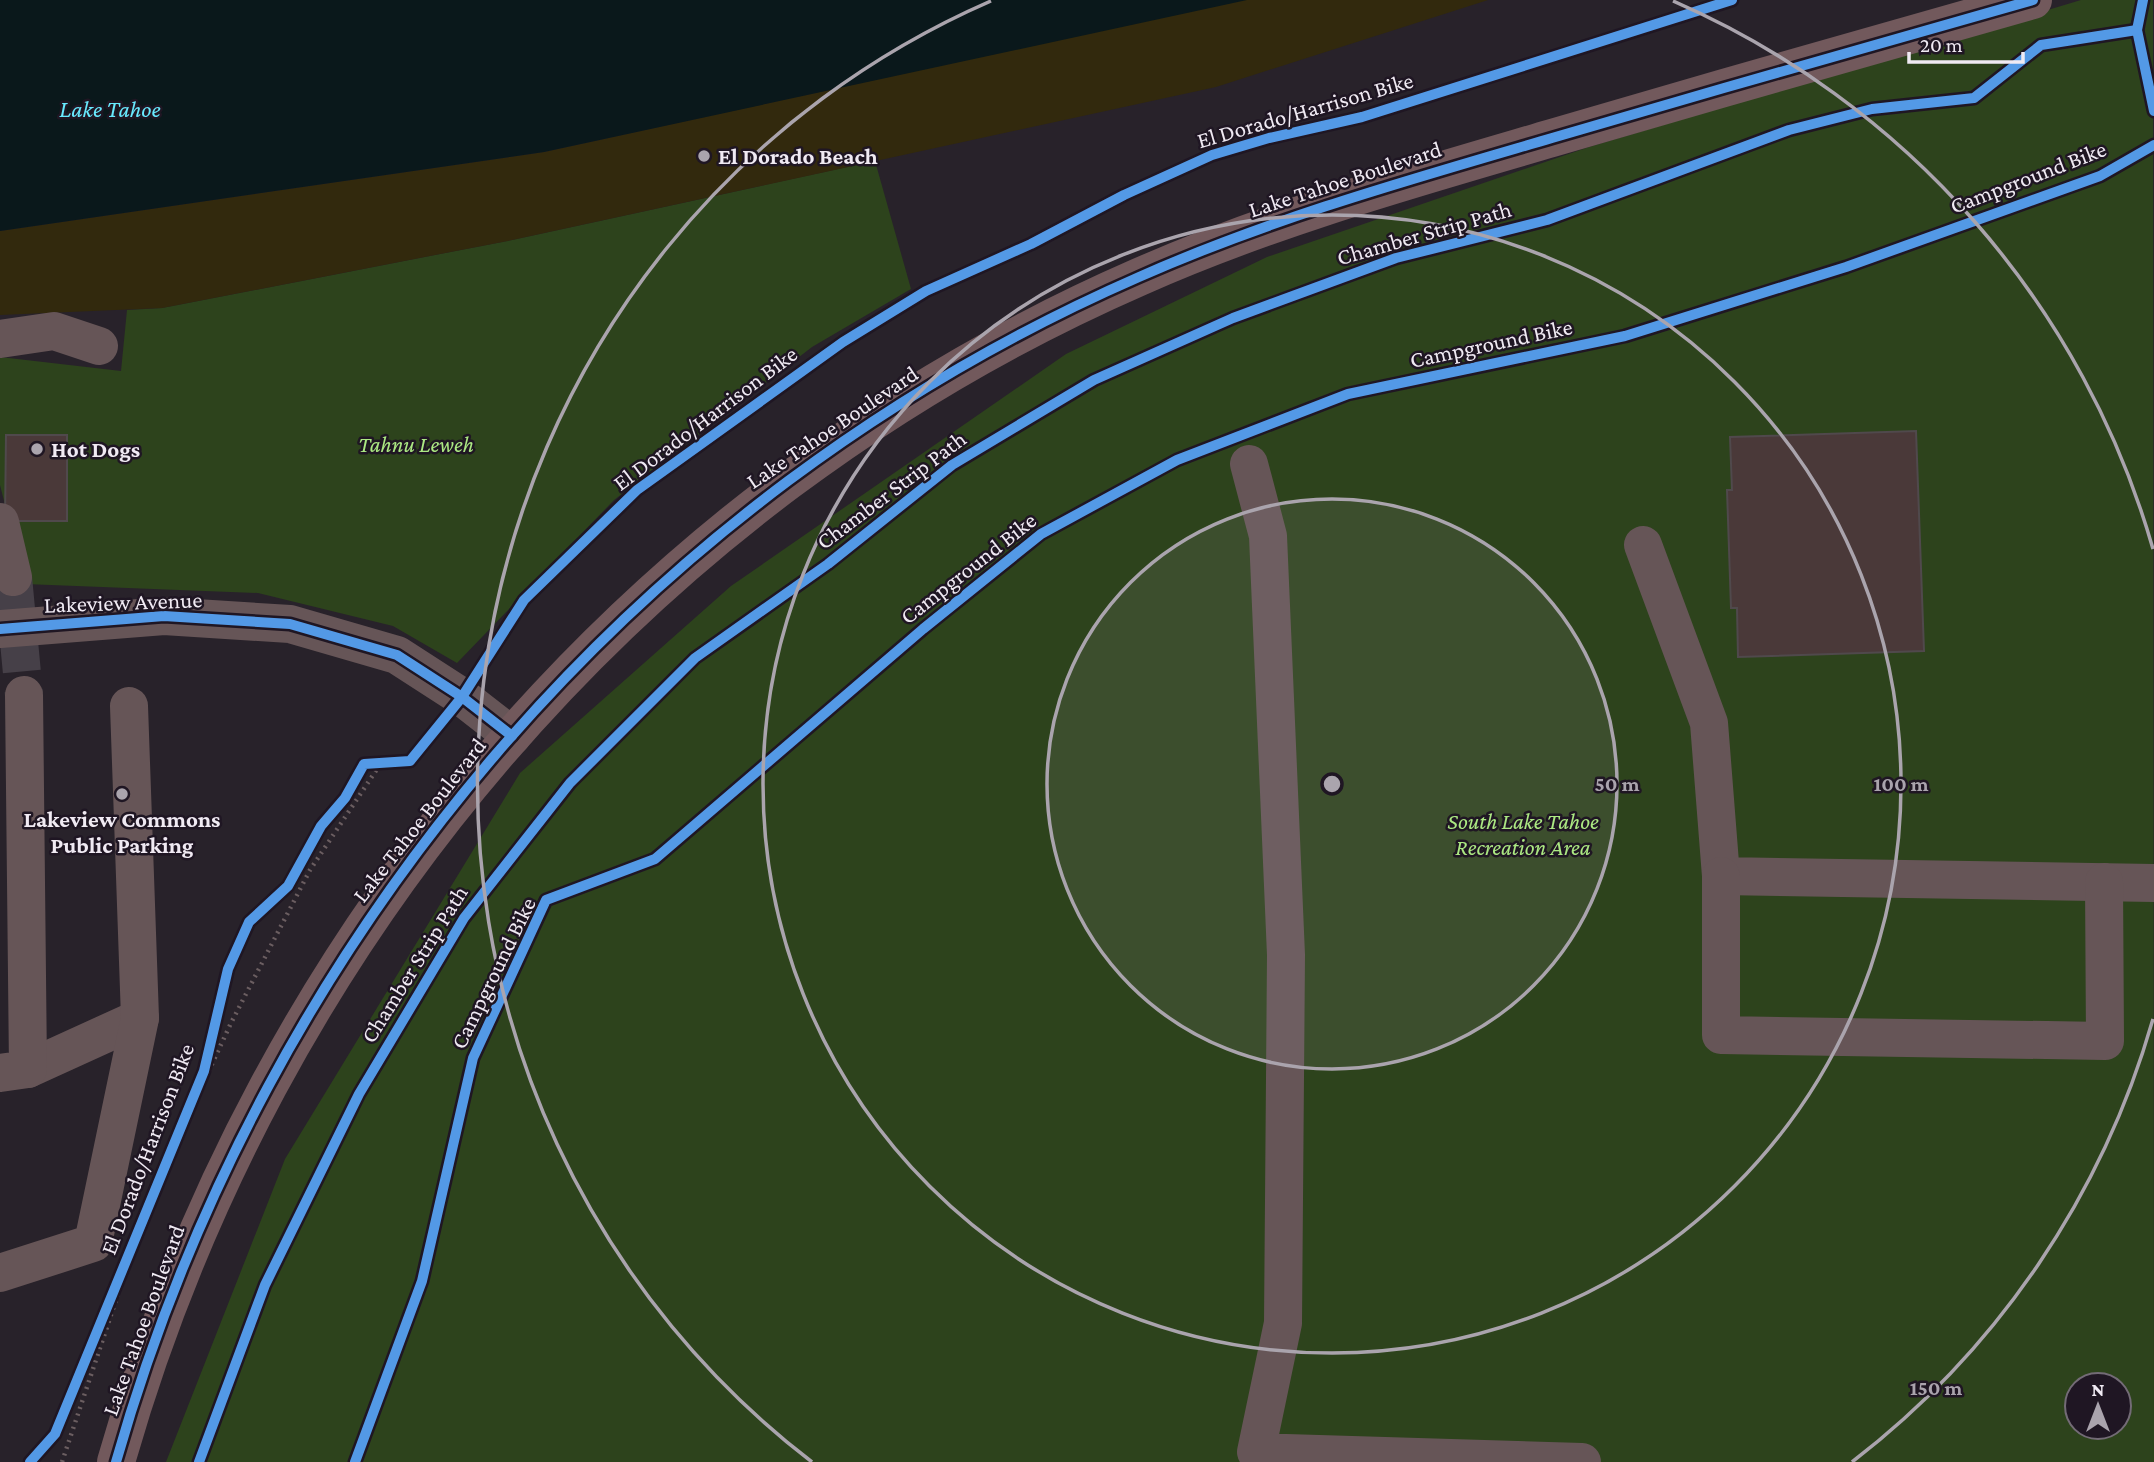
<svg xmlns="http://www.w3.org/2000/svg" width="2154" height="1462" viewBox="0 0 2154 1462" font-family="'Crimson Pro',serif">
	<style>
		.green { fill: #2d431c; fill-rule: evenodd }
		.sand { fill: #32290d }
		.water { fill: #0a181b }
		.building { fill: #4a3939; stroke: #50494c; stroke-width: 2 }
		.lines { fill: none; stroke-linecap: round; stroke-linejoin: round }
		.minor-tunnel { stroke: #464048; stroke-width: 38; stroke-dasharray: 38 19; stroke-linecap: butt }
		.path { stroke: #6b5e61; stroke-width: 4.5; stroke-dasharray: 2 5; stroke-linecap: butt }
		.minor { stroke: #665557; stroke-width: 38 }
		.highway { stroke: #72595c; stroke-width: 38 }
		.cycleway-casing { stroke: #1f1623; stroke-width: 15 }
		.cycleway { stroke: #5399e6; stroke-width: 10 }
		.ring { fill: none; stroke: #aaa4ad; stroke-width: 3.5 }
		.poi-dot { fill: #aaa4ad; stroke: #1f1623; stroke-width: 2.5 }
		.labels { text-anchor: middle; dominant-baseline: central; stroke-width: 5; stroke-linejoin: round; paint-order: stroke }
		.street-label { font-size: 23px; fill: #f0eaf3; stroke: #1f1623 }
		.poi-label { font-size: 23px; font-weight: bold; fill: #f0eaf3; stroke: #1f1623; text-anchor: start }
		.park-label { font-size: 23px; font-style: italic; fill: #ace983; stroke: #1f1623 }
		.water-label { font-size: 24px; font-style: italic; fill: #68e9fe; stroke: #1f1623 }
		.centre { fill: #aaa4ad; stroke: #1f1623; stroke-width: 3.5 }
		.ring-label { font-size: 21px; text-anchor: middle; font-weight: bold; fill: #aaa4ad; stroke: #1f1623; stroke-width: 5; stroke-linejoin: round; paint-order: stroke }
	</style>
	<rect width="100%" height="100%" fill="#28222a"/>
	<g class="green">
		<path d="M 2081,0 L 2153,0 L 2154,1462 L 166,1462 L 285,1159 L 520,773 L 731,586 L 1066,354 L 1267,257 L 1589,147 ZM 2077,1385 L 2119,1385 L 2119,1427 L 2077,1427 Z"/>
		<path d="M 875,161 L 911,289 L 812,347 L 614,500 L 457,663 L 393,626 L 258,593 L 25,584 L 0,485 L 0,357 L 121,371 L 127,310 L 162,308 L 512,240 Z"/>
	</g>
	<path class="sand" d="M 1240,0 L 1488,0 L 1216,87 L 512,240 L 162,308 L 0,315 L 0,231 L 544,152 Z"/>
	<path class="water" d="M 0,0 L 1247,0 L 544,152 L 0,231 Z"/>
	<g class="building">
		<path d="M 1916,431 L 1924,651 L 1738,657 L 1737,608 L 1731,608 L 1727,490 L 1732,490 L 1730,437 Z"/>
		<path d="M 6,435 L 67,435 L 67,521 L 5,521 Z"/>
	</g>
	<g class="lines">
		<path class="minor-tunnel" d="M 13,577 L 24,695"/>
		<g class="path">
			<path d="M 135,1245 L 155,1187 L 231,1023 L 310,870 L 381,763"/>
			<path d="M 62,1462 L 128,1264"/>
		</g>
		<g class="minor">
			<path d="M 0,339 L 54,331 L 99,346"/>
			<path d="M 1249,464 L 1268,536 L 1286,955 L 1283,1323 L 1256,1452 L 1582,1462"/>
			<path d="M 0,522 L 13,577"/>
			<path d="M 1643,545 L 1709,723 L 1721,876 L 2154,883"/>
			<path d="M 0,629 L 164,616 L 290,624 L 397,655 L 462,697 L 512,736"/>
			<path d="M 1721,876 L 1721,1035 L 2105,1041 L 2104,882"/>
			<path d="M 28,1069 L 140,1018"/>
			<path d="M 0,1073 L 28,1069 L 24,695"/>
			<path d="M 0,1273 L 93,1243 L 140,1018 L 129,706"/>
		</g>
		<path class="highway" d="M 116,1462 C 265,938 637,496 1139,277 C 1272,218 1412,179 1552,138 C 1712,91 1873,45 2033,0"/>
		<g class="cycleway-casing">
			<g id="cycleway">
				<path d="M 2143,0 L 2137,30 L 2154,111"/>
				<path d="M 0,629 L 164,616 L 290,624 L 397,655 L 462,697 L 512,736"/>
				<path d="M 30,1462 L 55,1434 L 204,1071 L 228,969 L 249,922 L 288,886 L 321,826 L 345,798 L 364,764 L 410,761 L 462,697 L 524,600 L 637,490 L 843,342 L 926,291 L 1031,244 L 1124,195 L 1212,155 L 1269,138 L 1362,117 L 1732,0"/>
				<path d="M 116,1462 C 265,938 637,496 1139,277 C 1272,218 1412,179 1552,138 C 1712,91 1873,45 2033,0"/>
				<path d="M 199,1462 L 265,1285 L 359,1094 L 464,918 L 570,783 L 695,658 L 828,564 L 952,465 L 1094,380 L 1233,318 L 1396,258 L 1547,220 L 1789,130 L 1872,109 L 1974,98 L 2041,45 L 2137,30"/>
				<path d="M 355,1462 L 422,1281 L 473,1058 L 546,900 L 655,859 L 923,629 L 1041,534 L 1177,460 L 1348,394 L 1625,336 L 1846,267 L 2100,176 L 2154,145"/>
			</g>
		</g>
		<use href="#cycleway" class="cycleway"/>
	</g>
	<circle cx="1332" cy="784" r="285" fill="#aaa4ad" fill-opacity=".12"/>
	<g class="ring">
		<circle cx="1332" cy="784" r="285"/>
		<circle cx="1332" cy="784" r="569"/>
		<path d="M2153 1019A854 854 0 0 1 1852 1462M812 1462A854 854 0 0 1 991 1M1673 1A854 854 0 0 1 2153 549"/>
	</g>
	<g class="poi-dot">
		<circle cx="704" cy="156" r="7"/>
		<circle cx="37" cy="449" r="7"/>
		<circle cx="122" cy="794" r="7"/>
	</g>
	<g class="labels">
		<g class="street-label">
			<text transform="translate(1305 110) rotate(-16)">El Dorado/Harrison Bike</text>
			<text transform="translate(2028 177) rotate(-21)">Campground Bike</text>
			<text transform="translate(1345 179) rotate(-18)">Lake Tahoe Boulevard</text>
			<text transform="translate(1424 233) rotate(-16)">Chamber Strip Path</text>
			<text transform="translate(1491 343) rotate(-12)">Campground Bike</text>
			<text transform="translate(705 418) rotate(-37)">El Dorado/Harrison Bike</text>
			<text transform="translate(832 427) rotate(-34)">Lake Tahoe Boulevard</text>
			<text transform="translate(891 490) rotate(-37)">Chamber Strip Path</text>
			<text transform="translate(968 568) rotate(-38)">Campground Bike</text>
			<text transform="translate(123 602) rotate(-2)">Lakeview Avenue</text>
			<text transform="translate(419 820) rotate(-52)">Lake Tahoe Boulevard</text>
			<text transform="translate(414 964) rotate(-58)">Chamber Strip Path</text>
			<text transform="translate(493 973) rotate(-64)">Campground Bike</text>
			<text transform="translate(147 1149) rotate(-69)">El Dorado/Harrison Bike</text>
			<text transform="translate(143 1320) rotate(-70)">Lake Tahoe Boulevard</text>
		</g>
		<g class="poi-label">
			<text x="718" y="156">El Dorado Beach</text>
			<text x="51" y="449">Hot Dogs</text>
			<text x="122" y="819" text-anchor="middle">Lakeview Commons<tspan x="122" dy="26">Public Parking</tspan></text>
		</g>
		<g class="park-label">
			<text x="416" y="444">Tahnu Leweh</text>
			<text x="1523" y="821">South Lake Tahoe<tspan x="1523" dy="26">Recreation Area</tspan></text>
		</g>
		<g class="water-label">
			<text x="110" y="108">Lake Tahoe</text>
		</g>
	</g>
	<circle cx="1332" cy="784" r="10" class="centre"/>
	<g class="ring-label">
		<text x="1617" y="791">50 m</text>
		<text x="1901" y="791">100 m</text>
		<text x="1936" y="1395">150 m</text>
	</g>
	<g transform="translate(2098 1406)"><circle r="33" fill="#1f1623" stroke="#736b76" stroke-width="2"/>
	<path d="M0-5L12 26L0 18L-12 26Z" fill="#aaa4ad"/>
	<text y="-10" font-size="19" font-weight="bold" text-anchor="middle" fill="#f0eaf3">N</text>
	</g>
	<path d="M1909 52v10h114v-10" fill="none" stroke="#f0eaf3" stroke-width="3.5"/>
	<text x="1920" y="52" font-size="21" fill="#f0eaf3" stroke="#1f1623" stroke-width="5" paint-order="stroke">20 m</text>
</svg>
